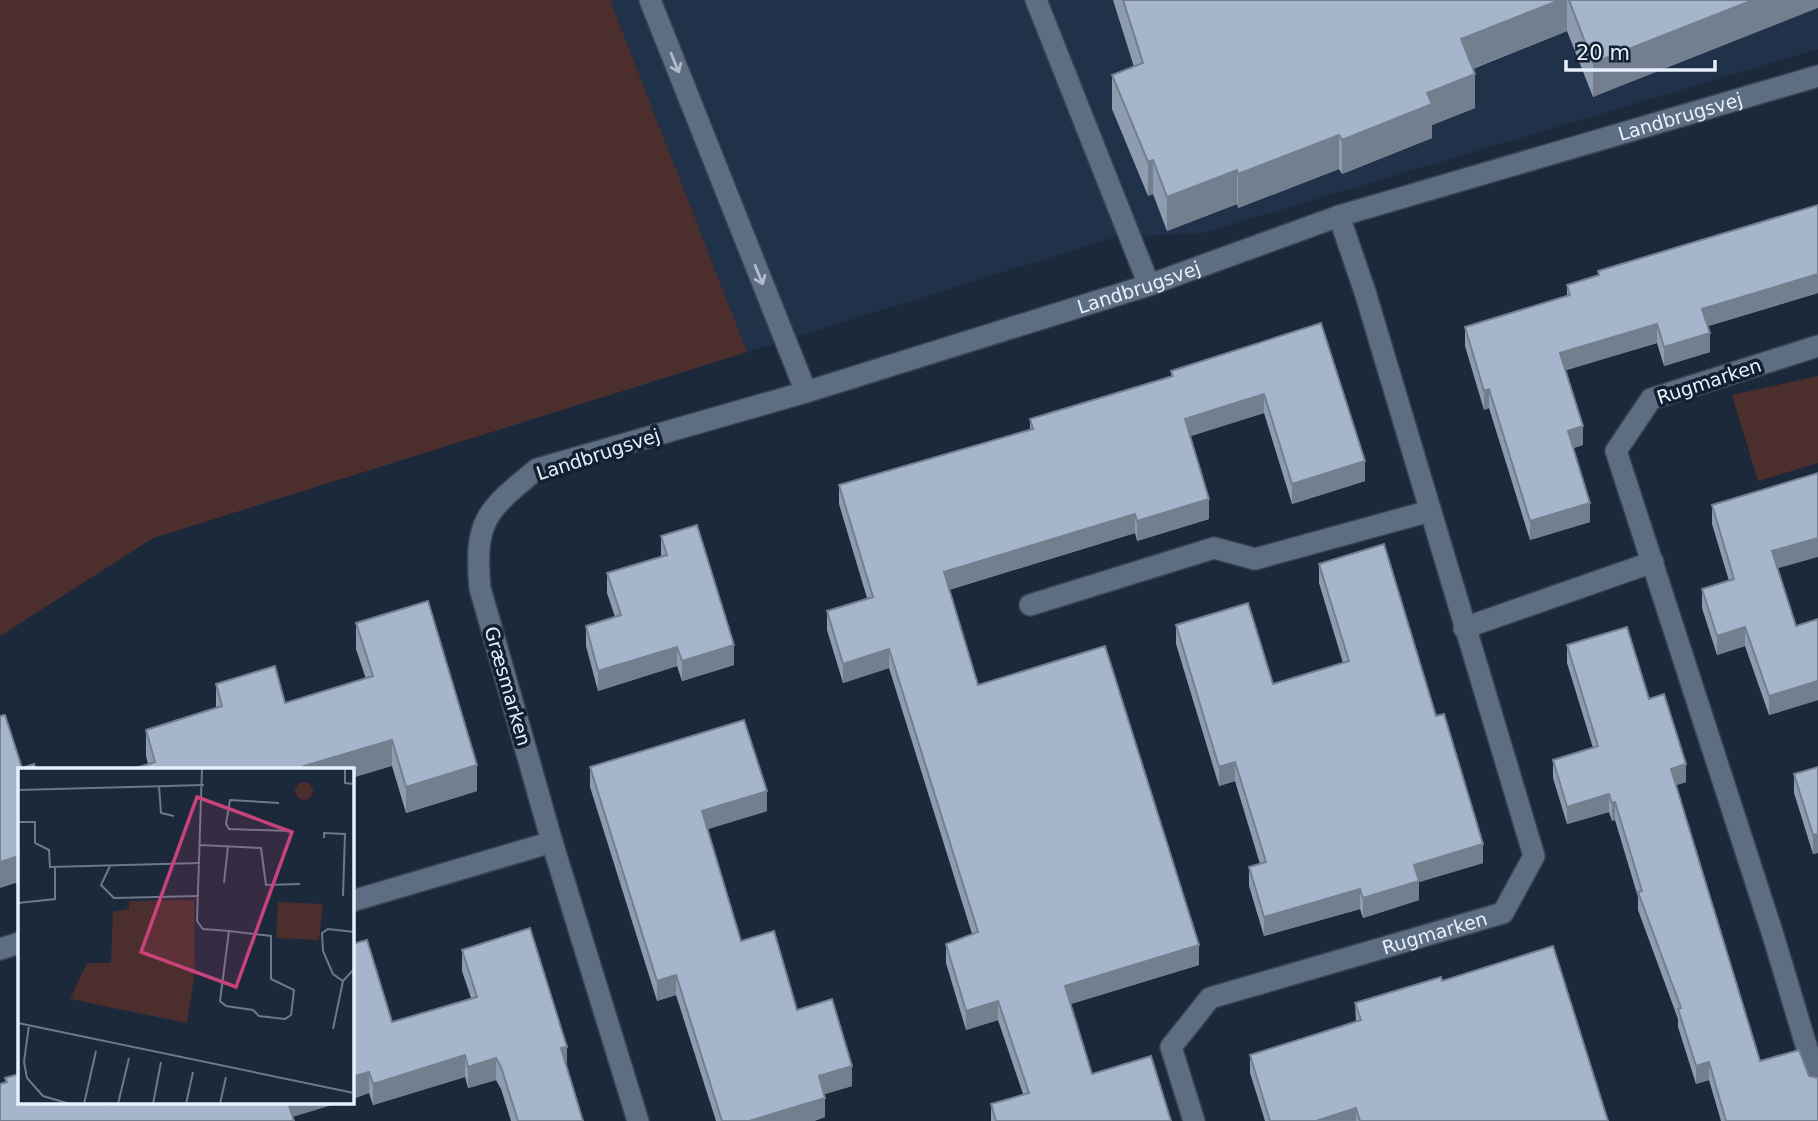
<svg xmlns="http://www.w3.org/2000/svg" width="1818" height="1121" viewBox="0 0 1818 1121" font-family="'DejaVu Sans',sans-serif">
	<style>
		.built { fill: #203249 }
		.green { fill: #4c2e2d }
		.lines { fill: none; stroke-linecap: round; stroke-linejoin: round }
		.service-casing { stroke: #384352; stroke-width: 24 }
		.minor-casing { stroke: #384352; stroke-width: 24 }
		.service { stroke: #5d6d82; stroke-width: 21 }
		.minor { stroke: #5d6d82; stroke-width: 21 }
		.wall { fill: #8d9caf }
		.shaded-wall { fill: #737f8f }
		.building { fill: #a4b5cc; stroke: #737f8f; stroke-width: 2 }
		.oneway { stroke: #b0bccc }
		.labels { text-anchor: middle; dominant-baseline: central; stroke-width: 7; stroke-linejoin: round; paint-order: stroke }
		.street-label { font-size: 19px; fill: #e7f0fd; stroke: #132031 }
		.inset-road { fill: none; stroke: #6d7989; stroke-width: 2 }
		.view { fill: #c9437b; fill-opacity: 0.15; stroke: #c9437b; stroke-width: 3.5 }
		.inset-edge { fill: none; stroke: #e7f0fd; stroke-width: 3.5 }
	</style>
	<rect width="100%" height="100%" fill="#1c293b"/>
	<path class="built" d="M 0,0 L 1818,0 L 1818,49 L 1203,233 L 1115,237 L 153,538 L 0,636 Z"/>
	<g class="green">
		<path d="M 0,0 L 610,0 L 747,352 L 153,538 L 0,636 Z"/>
		<path d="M 1818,376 L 1818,463 L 1758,481 L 1732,395 Z"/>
	</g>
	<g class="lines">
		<g class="service-casing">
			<g id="service">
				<path d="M 650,0 L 806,392"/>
				<path d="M 1036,0 L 1149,285"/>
			</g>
		</g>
		<g class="minor-casing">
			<g id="minor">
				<path d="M 1818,346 L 1651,399 L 1616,451 L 1773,935 L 1818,1085"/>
				<path d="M 1030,605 L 1214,548 L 1255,559 L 1430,511"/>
				<path d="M 1464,628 L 1653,562"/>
				<path d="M 352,901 L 552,842"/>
				<path d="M 0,949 L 19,943"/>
				<path id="s1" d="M 638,1121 L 552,842 L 480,588 C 474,520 486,511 537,469 L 806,392 L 1149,285 L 1339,216 L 1818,76"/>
				<path id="s2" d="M 1194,1121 L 1171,1047 L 1210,998 L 1503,913 L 1534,856 L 1365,292 L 1339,216"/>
			</g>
		</g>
		<use href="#service" class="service"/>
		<use href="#minor" class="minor"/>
	</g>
	<g class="wall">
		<path d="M 1113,0 L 1818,0 L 1593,97 L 1567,31 L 1473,69 L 1475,108 L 1432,125 L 1432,138 L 1342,174 L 1339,169 L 1238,208 L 1237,204 L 1167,231 L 1153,194 L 1148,196 L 1112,109 L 1112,75 L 1134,67 Z"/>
		<path d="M 1818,205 L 1818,293 L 1708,326 L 1710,352 L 1664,366 L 1657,343 L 1566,370 L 1583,445 L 1573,448 L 1590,522 L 1530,540 L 1489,408 L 1484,410 L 1465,346 L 1465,327 L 1567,296 L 1567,285 L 1598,275 L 1598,271 Z"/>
		<path d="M 1321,323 L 1365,481 L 1292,504 L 1264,413 L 1190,436 L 1209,519 L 1137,541 L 1135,533 L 949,590 L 978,685 L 1199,965 L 1070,1004 L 1092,1074 L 1171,1121 L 991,1121 L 991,1104 L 1023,1094 L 998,1020 L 966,1030 L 946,963 L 946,944 L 972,934 L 889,668 L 843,683 L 827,630 L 827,611 L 867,598 L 839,504 L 839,485 L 1030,430 L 1030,419 L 1171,377 L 1171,371 Z"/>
		<path d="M 1712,505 L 1778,569 L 1796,626 L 1818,619 L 1818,700 L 1769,715 L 1745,646 L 1717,655 L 1702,608 L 1702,589 L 1729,581 L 1712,524 Z"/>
		<path d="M 661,536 L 734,665 L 682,681 L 677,666 L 598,691 L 586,646 L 586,626 L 615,617 L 607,593 L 607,573 L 661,557 Z"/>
		<path d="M 1319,564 L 1436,716 L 1483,863 L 1419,882 L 1419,900 L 1363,918 L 1360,909 L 1264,936 L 1249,886 L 1249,867 L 1260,864 L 1235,781 L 1219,786 L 1176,644 L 1176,625 L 1273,684 L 1343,663 L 1319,583 Z"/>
		<path d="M 356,623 L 477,791 L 406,813 L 392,766 L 148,764 L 146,756 L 146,730 L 216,708 L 216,684 L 285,703 L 366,679 L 356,649 Z"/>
		<path d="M 1567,645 L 1649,699 L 1686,782 L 1676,785 L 1760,1061 L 1809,1076 L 1818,1121 L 1721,1121 L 1709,1080 L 1696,1084 L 1678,1027 L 1678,1019 L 1638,910 L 1638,897 L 1615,820 L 1612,821 L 1609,812 L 1567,824 L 1553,778 L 1553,760 L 1593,748 L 1567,663 Z"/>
		<path d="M 590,767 L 767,811 L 707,829 L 741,941 L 797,1010 L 852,1086 L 824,1094 L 825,1117 L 814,1121 L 716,1121 L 676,995 L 657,1001 L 590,787 Z"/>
		<path d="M 1818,767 L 1818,853 L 1813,854 L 1794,793 L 1794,774 Z"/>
		<path d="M 462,950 L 567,1067 L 583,1121 L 511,1121 L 501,1089 L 496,1080 L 468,1088 L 465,1077 L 373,1105 L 369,1093 L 352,1099 L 392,1022 L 471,998 L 462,971 Z"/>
		<path d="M 1442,981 L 1608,1121 L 1265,1121 L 1250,1073 L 1250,1055 L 1356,1022 L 1355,1003 Z"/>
	</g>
	<g class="shaded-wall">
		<path d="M 1560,0 L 1567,0 L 1567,31 L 1461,73 L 1461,39 Z"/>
		<path d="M 1753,0 L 1818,0 L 1818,8 L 1593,97 L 1593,63 Z"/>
		<path d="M 1475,74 L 1475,108 L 1432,125 L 1432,138 L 1342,174 L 1342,140 L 1427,93 Z"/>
		<path d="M 1339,135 L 1339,169 L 1238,208 L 1238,174 Z"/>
		<path d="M 1153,160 L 1153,194 L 1148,196 L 1148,162 Z"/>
		<path d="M 1237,170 L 1237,204 L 1167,231 L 1167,197 Z"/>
		<path d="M 1818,274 L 1818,293 L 1702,328 L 1702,309 Z"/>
		<path d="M 1657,324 L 1657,343 L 1560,372 L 1560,353 Z"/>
		<path d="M 1710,333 L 1710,352 L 1664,366 L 1664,347 Z"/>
		<path d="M 1489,389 L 1489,408 L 1484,410 L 1484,391 Z"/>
		<path d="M 1264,394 L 1264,413 L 1185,438 L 1185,419 Z"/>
		<path d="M 1583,426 L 1583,445 L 1568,450 L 1568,431 Z"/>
		<path d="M 1365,461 L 1365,481 L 1292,504 L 1292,484 Z"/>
		<path d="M 1209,499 L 1209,519 L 1137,541 L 1137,521 Z"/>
		<path d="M 1590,503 L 1590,522 L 1530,540 L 1530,521 Z"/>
		<path d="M 1135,514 L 1135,533 L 944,591 L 944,572 Z"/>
		<path d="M 1818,538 L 1818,557 L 1772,570 L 1772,551 Z"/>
		<path d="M 1745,627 L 1745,646 L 1717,655 L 1717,636 Z"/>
		<path d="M 734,645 L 734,665 L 682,681 L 682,661 Z"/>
		<path d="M 677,647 L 677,666 L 598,691 L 598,671 Z"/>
		<path d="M 889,649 L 889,668 L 843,683 L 843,664 Z"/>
		<path d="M 1818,681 L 1818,700 L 1769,715 L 1769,696 Z"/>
		<path d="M 392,740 L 392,766 L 352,778 L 352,769 L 304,769 L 304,766 Z"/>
		<path d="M 1235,762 L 1235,781 L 1219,786 L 1219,767 Z"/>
		<path d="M 1686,764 L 1686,782 L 1671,787 L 1671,769 Z"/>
		<path d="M 477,765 L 477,791 L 406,813 L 406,787 Z"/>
		<path d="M 767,791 L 767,811 L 702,831 L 702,811 Z"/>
		<path d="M 1609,794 L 1609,812 L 1567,824 L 1567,807 Z"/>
		<path d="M 1615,802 L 1615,820 L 1612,821 L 1612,803 Z"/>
		<path d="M 1818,834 L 1818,853 L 1813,854 L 1813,835 Z"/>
		<path d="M 1483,844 L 1483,863 L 1419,882 L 1419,900 L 1363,918 L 1363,898 L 1414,865 Z"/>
		<path d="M 19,856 L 19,882 L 0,888 L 0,862 Z"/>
		<path d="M 1360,889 L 1360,909 L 1264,936 L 1264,917 Z"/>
		<path d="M 1199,945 L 1199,965 L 1065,1006 L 1065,986 Z"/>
		<path d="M 676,975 L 676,995 L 657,1001 L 657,981 Z"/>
		<path d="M 998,1001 L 998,1020 L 966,1030 L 966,1011 Z"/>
		<path d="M 567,1047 L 567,1068 L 561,1048 Z"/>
		<path d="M 465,1055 L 465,1077 L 373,1105 L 373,1084 Z"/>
		<path d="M 496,1058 L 496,1080 L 468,1088 L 468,1067 Z"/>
		<path d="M 1709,1062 L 1709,1080 L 1696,1084 L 1696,1066 Z"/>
		<path d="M 852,1066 L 852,1086 L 819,1096 L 819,1076 Z"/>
		<path d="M 369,1072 L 369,1093 L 352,1099 L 352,1077 Z"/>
		<path d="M 825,1098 L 825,1117 L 814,1121 L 749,1121 Z"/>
		<path d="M 286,1102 L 342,1102 L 286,1119 Z"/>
		<path d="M 1356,1108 L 1356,1121 L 1316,1121 Z"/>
	</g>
	<g class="building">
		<path d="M 1123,0 L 1560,0 L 1461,39 L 1475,74 L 1427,93 L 1432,104 L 1342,140 L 1339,135 L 1238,174 L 1237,170 L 1167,197 L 1153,160 L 1148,162 L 1112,75 L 1143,63 Z"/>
		<path d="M 1569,0 L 1753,0 L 1593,63 Z"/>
		<path d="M 1818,205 L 1818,274 L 1702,309 L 1710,333 L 1664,347 L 1657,324 L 1560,353 L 1583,426 L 1568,431 L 1590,503 L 1530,521 L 1489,389 L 1484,391 L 1465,327 L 1570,295 L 1567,285 L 1599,275 L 1598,271 Z"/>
		<path d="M 1321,323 L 1365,461 L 1292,484 L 1264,394 L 1185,419 L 1209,499 L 1137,521 L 1135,514 L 944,572 L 978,685 L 1105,646 L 1199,945 L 1065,986 L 1092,1074 L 1151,1056 L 1171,1121 L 996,1121 L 991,1104 L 1029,1093 L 998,1001 L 966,1011 L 946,944 L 978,932 L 889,649 L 843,664 L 827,611 L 873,597 L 839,485 L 1033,429 L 1030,419 L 1173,376 L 1171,371 Z"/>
		<path d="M 1818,473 L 1818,538 L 1772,551 L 1796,626 L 1818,619 L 1818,681 L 1769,696 L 1745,627 L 1717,636 L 1702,589 L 1734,579 L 1712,505 Z"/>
		<path d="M 697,525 L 734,645 L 682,661 L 677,647 L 598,671 L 586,626 L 621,615 L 607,573 L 667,555 L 661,536 Z"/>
		<path d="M 1384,544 L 1436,716 L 1444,714 L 1483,844 L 1414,865 L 1419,881 L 1363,898 L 1360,889 L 1264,917 L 1249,867 L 1266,862 L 1235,762 L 1219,767 L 1176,625 L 1248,603 L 1273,684 L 1349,661 L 1319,564 Z"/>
		<path d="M 428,601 L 477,765 L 406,787 L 392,740 L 304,766 L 305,769 L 133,769 L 155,762 L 146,730 L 222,706 L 216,684 L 275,666 L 285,703 L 373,676 L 356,623 Z"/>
		<path d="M 1627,627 L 1649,699 L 1664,694 L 1686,764 L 1671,769 L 1760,1061 L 1799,1050 L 1809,1076 L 1818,1078 L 1818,1121 L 1726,1121 L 1709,1062 L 1696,1066 L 1678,1009 L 1681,1008 L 1638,892 L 1642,891 L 1615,802 L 1612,803 L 1609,794 L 1567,807 L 1553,760 L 1598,746 L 1567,645 Z"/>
		<path d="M 5,715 L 22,768 L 34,764 L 36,769 L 19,769 L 19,856 L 0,862 L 0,716 Z"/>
		<path d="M 744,720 L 767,791 L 702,811 L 741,941 L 774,931 L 797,1010 L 832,999 L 852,1066 L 819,1076 L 825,1098 L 749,1121 L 722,1121 L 676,975 L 657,981 L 590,767 Z"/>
		<path d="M 1818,767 L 1818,834 L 1813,835 L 1794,774 Z"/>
		<path d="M 530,928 L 567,1047 L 561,1048 L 583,1121 L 518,1121 L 501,1067 L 496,1058 L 468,1067 L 465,1055 L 373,1084 L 369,1072 L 352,1077 L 352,944 L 367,940 L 392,1022 L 477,997 L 462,950 Z"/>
		<path d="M 1553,946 L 1608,1121 L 1360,1121 L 1356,1108 L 1316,1121 L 1270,1121 L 1250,1055 L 1361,1020 L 1355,1003 L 1441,977 L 1442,981 Z"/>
		<path d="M 19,1074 L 19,1102 L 106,1102 L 106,1104 L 115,1102 L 288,1102 L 294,1121 L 0,1121 L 0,1084 L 7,1082 L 5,1078 Z"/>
	</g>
	<defs><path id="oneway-shaft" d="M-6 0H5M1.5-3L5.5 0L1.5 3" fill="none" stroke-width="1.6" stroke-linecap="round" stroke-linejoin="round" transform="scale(1.75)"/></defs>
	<g class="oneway">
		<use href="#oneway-shaft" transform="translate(675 63) rotate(68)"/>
		<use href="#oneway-shaft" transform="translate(759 275) rotate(68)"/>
	</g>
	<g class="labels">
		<g class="street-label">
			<text stroke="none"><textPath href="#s1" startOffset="1894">Landbrugsvej</textPath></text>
			<text stroke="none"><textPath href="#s1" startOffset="1326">Landbrugsvej</textPath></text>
			<text transform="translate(1709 381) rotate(-18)">Rugmarken</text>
			<text transform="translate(598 454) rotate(-18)">Landbrugsvej</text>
			<text transform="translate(508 686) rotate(74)">Græsmarken</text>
			<text stroke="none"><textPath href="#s2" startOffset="374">Rugmarken</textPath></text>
		</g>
	</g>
	<g transform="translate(18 768)">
		<rect width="336" height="336" fill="#1c293b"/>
		<path d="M277 23a9 9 0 1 1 18 0a9 9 0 1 1-18 0ZM 176,132 L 177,203 L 169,255 L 52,231 L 69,195 L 93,195 L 95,144 L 111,141 L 111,133 ZM 260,134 L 305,136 L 301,172 L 258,170 Z" fill="#4c2e2d"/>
		<path class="inset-road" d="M 184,0 L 179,153 L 185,161 L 211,163 L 202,233 L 208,238 L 235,242 L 241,248 L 267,251 L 273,247 L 276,222 L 253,211 L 253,168 L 211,163M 327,0 L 327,15 L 336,16M 141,18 L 143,45 L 156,48M 0,22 L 186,17M 261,35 L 212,32 L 208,56 L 211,61 L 272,63M 0,54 L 17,54 L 17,75 L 31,82 L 32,99 L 182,95M 306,70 L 306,65 L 327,66 L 325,128M 182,77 L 243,80 L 248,117 L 282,116M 92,98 L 83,117 L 96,130 L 181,128M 206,115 L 210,78M 0,135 L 37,131 L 37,99M 336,164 L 310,161 L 304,165 L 305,183 L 315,206 L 325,213 L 336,201M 0,255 L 336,325M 11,257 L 6,294 L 9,310 L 25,328 L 52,336M 315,261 L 325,213M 66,336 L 78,283M 100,336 L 111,290M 135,336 L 143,294M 168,336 L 175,304M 202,336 L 208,309"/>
		<path class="view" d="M 179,29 L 274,64 L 218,219 L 123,184 Z"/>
		<rect width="336" height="336" class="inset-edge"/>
	</g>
	<path d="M1566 60v10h149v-10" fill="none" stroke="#e7f0fd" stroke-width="3.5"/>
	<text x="1576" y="60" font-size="21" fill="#e7f0fd" stroke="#132031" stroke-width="5" paint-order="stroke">20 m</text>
</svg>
